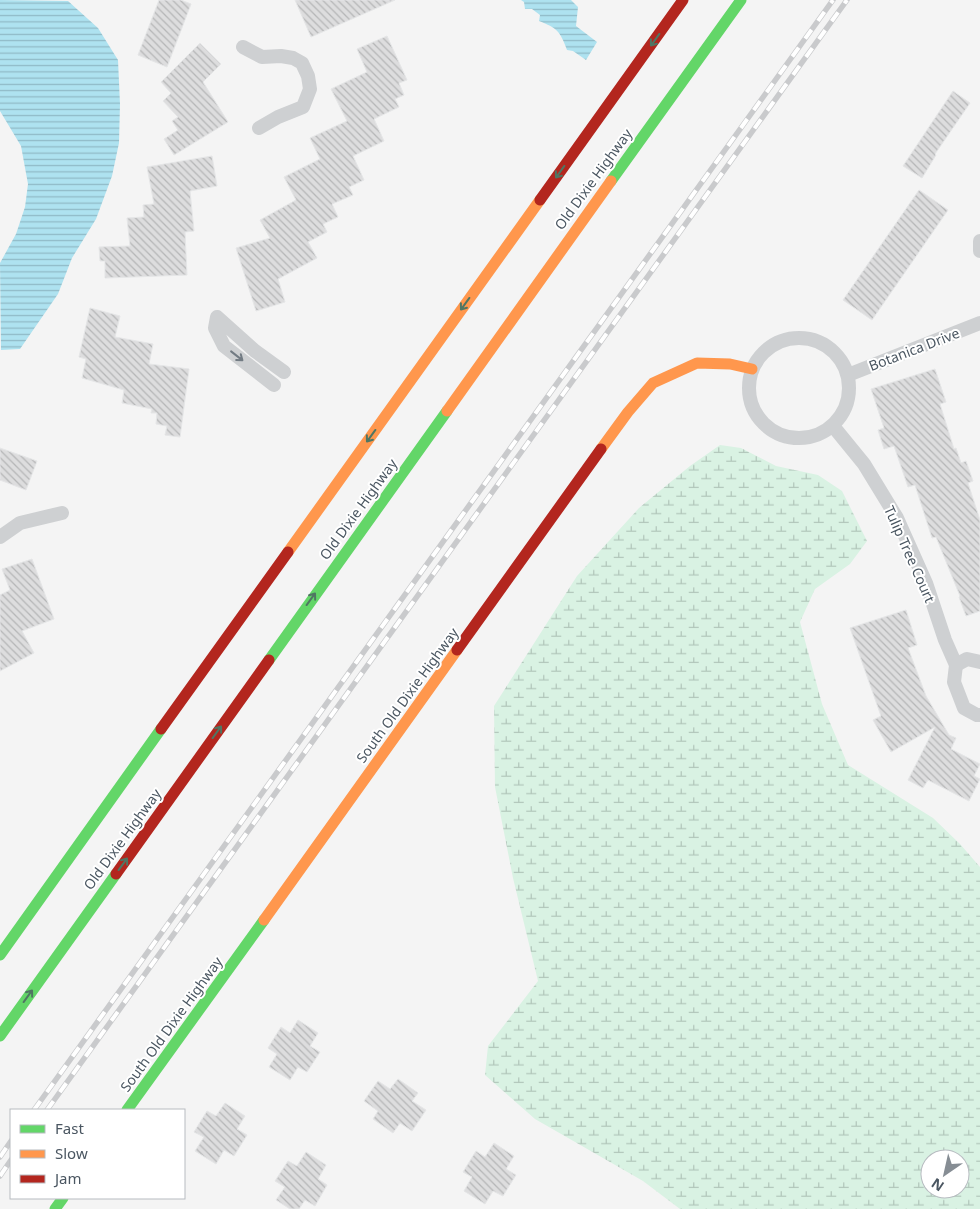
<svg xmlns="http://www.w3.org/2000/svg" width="980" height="1209" viewBox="0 0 980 1209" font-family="'Noto Sans',sans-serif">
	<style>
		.wetland { fill: url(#wetland-marsh); fill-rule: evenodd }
		.water { fill: url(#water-rules) }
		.building { fill: url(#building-back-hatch); stroke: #e5e6e7 }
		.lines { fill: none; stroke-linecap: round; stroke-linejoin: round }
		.street { stroke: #ced0d2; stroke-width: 14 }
		.fast { stroke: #63d668; stroke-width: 11 }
		.slow { stroke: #ff974d; stroke-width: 11 }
		.jam { stroke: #b3261e; stroke-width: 11 }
		.rail-casing { stroke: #c9cacc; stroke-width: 5.5 }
		.rail { stroke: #fff; stroke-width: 4; stroke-dasharray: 11; stroke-linecap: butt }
		.oneway { stroke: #507663 }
		.oneway2 { stroke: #727b83 }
		.labels { text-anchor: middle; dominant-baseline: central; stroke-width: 4; stroke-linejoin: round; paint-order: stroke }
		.street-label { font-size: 14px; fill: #4a5661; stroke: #fff }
	</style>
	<defs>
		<pattern id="wetland-marsh" width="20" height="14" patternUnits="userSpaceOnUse" patternTransform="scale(1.25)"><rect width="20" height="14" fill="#d9f2e3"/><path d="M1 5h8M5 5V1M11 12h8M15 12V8" fill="none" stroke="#b2c7bb"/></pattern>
		<pattern id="water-rules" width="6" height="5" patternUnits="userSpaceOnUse" patternTransform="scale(1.25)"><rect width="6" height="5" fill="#aee2f0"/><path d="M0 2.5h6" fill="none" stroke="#90bac6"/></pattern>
		<pattern id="building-back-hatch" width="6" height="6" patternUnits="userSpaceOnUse" patternTransform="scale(1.25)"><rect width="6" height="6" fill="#ddddde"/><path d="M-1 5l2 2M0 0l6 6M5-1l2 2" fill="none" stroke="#b5b6b7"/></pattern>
	</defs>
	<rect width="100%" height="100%" fill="#f4f4f4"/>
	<path class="wetland" d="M 720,445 L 741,448 L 776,466 L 818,475 L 842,491 L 867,541 L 850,564 L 815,589 L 800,622 L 822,704 L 848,765 L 933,818 L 960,844 L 980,867 L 980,1209 L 680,1209 L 643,1181 L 535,1119 L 485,1075 L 488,1046 L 538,981 L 513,878 L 495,787 L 494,706 L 577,576 L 639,508 L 690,466 ZM 930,1159 L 960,1159 L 960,1189 L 930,1189 Z"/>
	<g class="water">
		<path d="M 0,0 L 68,1 L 98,28 L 118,60 L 120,104 L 119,143 L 112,176 L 96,219 L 72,258 L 58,294 L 20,349 L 1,350 L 0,263 L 16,234 L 25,207 L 28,184 L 21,146 L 0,111 Z"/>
		<path d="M 521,0 L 571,0 L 578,7 L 576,26 L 597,42 L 586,60 L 573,51 L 567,50 C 560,31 557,28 539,21 L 540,15 L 532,9 L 525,9 L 524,2 Z"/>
	</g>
	<g class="building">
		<path d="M 159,0 L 181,0 L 191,4 L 167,67 L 138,55 Z"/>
		<path d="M 295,0 L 395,0 L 311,37 Z"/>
		<path d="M 387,36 L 407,80 L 399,83 L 404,95 L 395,99 L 399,107 L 374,119 L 384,141 L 353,156 L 364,180 L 349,187 L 353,195 L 332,204 L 338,217 L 323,224 L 327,232 L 308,242 L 317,258 L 278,279 L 285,302 L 256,311 L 236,248 L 270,238 L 260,220 L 296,200 L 284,177 L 320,159 L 310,138 L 347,121 L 331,89 L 367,72 L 357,49 Z"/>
		<path d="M 200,43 L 221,64 L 203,82 L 228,122 L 174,155 L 164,139 L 178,130 L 172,121 L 178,117 L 163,101 L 171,93 L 161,82 Z"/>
		<path d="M 953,91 L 970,103 L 935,154 L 936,155 L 922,178 L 903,166 Z"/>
		<path d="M 212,156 L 217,186 L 190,191 L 194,231 L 185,232 L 187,275 L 105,278 L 105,261 L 100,261 L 99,247 L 130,246 L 127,218 L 144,217 L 143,205 L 154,204 L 147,167 Z"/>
		<path d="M 919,190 L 948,210 L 872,320 L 843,300 Z"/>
		<path d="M 90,308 L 120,316 L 115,337 L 153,344 L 149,364 L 189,369 L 180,437 L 165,435 L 167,426 L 156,424 L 157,413 L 151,413 L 152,409 L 122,403 L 124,390 L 82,378 L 86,359 L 79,357 Z"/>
		<path d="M 935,369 L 946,402 L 940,404 L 954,449 L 956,448 L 961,463 L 966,461 L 973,481 L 968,483 L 980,520 L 980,611 L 966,616 L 959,597 L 960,596 L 936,537 L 932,538 L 915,485 L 908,487 L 894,446 L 884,449 L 878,430 L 884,428 L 871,389 Z"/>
		<path d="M 0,448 L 37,461 L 26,490 L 0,480 Z"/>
		<path d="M 32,559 L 54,619 L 22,631 L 34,653 L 0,671 L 0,595 L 10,590 L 2,569 Z"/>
		<path d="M 906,610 L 917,645 L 908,648 L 926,696 L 949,735 L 956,738 L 951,749 L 980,764 L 974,776 L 980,779 L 969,801 L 928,780 L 923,788 L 908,780 L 935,727 L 891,752 L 873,720 L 881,716 L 850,628 Z"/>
		<path d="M 298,1020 L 318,1033 L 310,1046 L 320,1052 L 307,1072 L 298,1067 L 290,1080 L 269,1067 L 277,1054 L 268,1048 L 281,1027 L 290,1033 Z"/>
		<path d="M 398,1079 L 418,1093 L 412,1101 L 426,1110 L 412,1131 L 400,1123 L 393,1133 L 373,1119 L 378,1111 L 364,1101 L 378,1081 L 390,1089 Z"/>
		<path d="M 225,1103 L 245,1116 L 237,1129 L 247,1135 L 234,1156 L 224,1150 L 216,1164 L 195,1151 L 204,1137 L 194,1132 L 207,1111 L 216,1116 Z"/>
		<path d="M 494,1143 L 514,1156 L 506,1169 L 516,1175 L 503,1196 L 493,1191 L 485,1204 L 464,1191 L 472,1177 L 463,1172 L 476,1151 L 485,1157 Z"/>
		<path d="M 306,1152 L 326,1165 L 318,1179 L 327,1185 L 315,1206 L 305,1200 L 299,1209 L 290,1209 L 276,1200 L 285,1187 L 275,1181 L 288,1161 L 297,1166 Z"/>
	</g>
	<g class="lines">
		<g class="street">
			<path d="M 243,47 L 262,57 L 281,56 L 293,58 L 302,63 L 308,76 L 310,89 L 303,107 L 278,117 L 259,128"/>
			<path d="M 980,241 L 980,251"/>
			<circle cx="799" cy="388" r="50"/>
			<path d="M 848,375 L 980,323"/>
			<path d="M 274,385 L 224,346 L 215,328 L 217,317 L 255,351 L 284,372"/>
			<path d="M 833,426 L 864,464 L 897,518 L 926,583 L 945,640 L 956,665 L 954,682 L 964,708 L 977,715 L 980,715"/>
			<path d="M 0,537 L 20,523 L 62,513"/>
			<path d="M 956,665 L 967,659 L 980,662"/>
		</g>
		<g class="fast">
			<path d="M 611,181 L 741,0"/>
			<path d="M 269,660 L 447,411"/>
			<path d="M 0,955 L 161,729"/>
			<path d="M 0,1036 L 116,874"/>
			<path d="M 127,1110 L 264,920"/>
			<path d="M 55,1209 L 63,1198"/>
		</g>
		<g class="slow">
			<path d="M 447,411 L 611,181"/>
			<path d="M 601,449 L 628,412 L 653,383 L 697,363 L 730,364 L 752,369"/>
			<path d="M 288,552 L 540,200"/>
			<path d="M 264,920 L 457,650"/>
		</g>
		<g class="jam">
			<path d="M 540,200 L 683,0"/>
			<path d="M 457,650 L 601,449"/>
			<path d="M 161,729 L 288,552"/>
			<path d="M 116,874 L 269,660"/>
		</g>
		<g class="rail-casing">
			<g id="rail">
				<path d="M 34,1110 L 833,0"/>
				<path d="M 47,1110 L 847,0"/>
				<path d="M 0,1157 L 11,1141"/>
				<path d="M 0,1176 L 11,1160"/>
			</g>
		</g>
		<use href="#rail" class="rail"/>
	</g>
	<defs><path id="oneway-shaft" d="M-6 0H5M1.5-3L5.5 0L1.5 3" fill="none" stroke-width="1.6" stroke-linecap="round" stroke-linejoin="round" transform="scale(1.25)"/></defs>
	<g class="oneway">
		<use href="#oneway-shaft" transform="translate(655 40) rotate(126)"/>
		<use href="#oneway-shaft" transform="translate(560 172) rotate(126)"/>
		<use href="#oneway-shaft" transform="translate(465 304) rotate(126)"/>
		<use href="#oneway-shaft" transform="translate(371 436) rotate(126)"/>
		<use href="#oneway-shaft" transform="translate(311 599) rotate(-54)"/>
		<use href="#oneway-shaft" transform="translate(217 732) rotate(-54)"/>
		<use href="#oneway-shaft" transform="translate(123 864) rotate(-54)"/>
		<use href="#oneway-shaft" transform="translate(28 996) rotate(-54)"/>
	</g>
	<use class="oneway2" href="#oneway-shaft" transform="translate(237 356) rotate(38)"/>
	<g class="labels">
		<g class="street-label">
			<text transform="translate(593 179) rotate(-54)">Old Dixie Highway</text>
			<text transform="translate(914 349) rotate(-21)">Botanica Drive</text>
			<text transform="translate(358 509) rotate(-54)">Old Dixie Highway</text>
			<text transform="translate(910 554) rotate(66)">Tulip Tree Court</text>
			<text transform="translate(407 695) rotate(-54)">South Old Dixie Highway</text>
			<text transform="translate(122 839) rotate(-54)">Old Dixie Highway</text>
			<text transform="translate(171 1024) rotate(-54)">South Old Dixie Highway</text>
		</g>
	</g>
	<rect x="10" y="1109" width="175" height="90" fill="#ffffff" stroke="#b7bbc0"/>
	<rect x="20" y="1125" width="25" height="8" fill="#63d668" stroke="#b7bbc0"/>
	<text x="55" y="1134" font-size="15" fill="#4a5661">Fast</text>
	<rect x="20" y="1150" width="25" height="8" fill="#ff974d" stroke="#b7bbc0"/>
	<text x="55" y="1159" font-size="15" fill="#4a5661">Slow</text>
	<rect x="20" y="1175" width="25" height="8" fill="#b3261e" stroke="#b7bbc0"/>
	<text x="55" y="1184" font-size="15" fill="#4a5661">Jam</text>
	<g transform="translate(945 1174) rotate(214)"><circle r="24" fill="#ffffff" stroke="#b7bbc0"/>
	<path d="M0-4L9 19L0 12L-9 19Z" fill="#868d94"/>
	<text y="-8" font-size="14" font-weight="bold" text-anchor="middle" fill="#4a5661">N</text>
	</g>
</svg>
